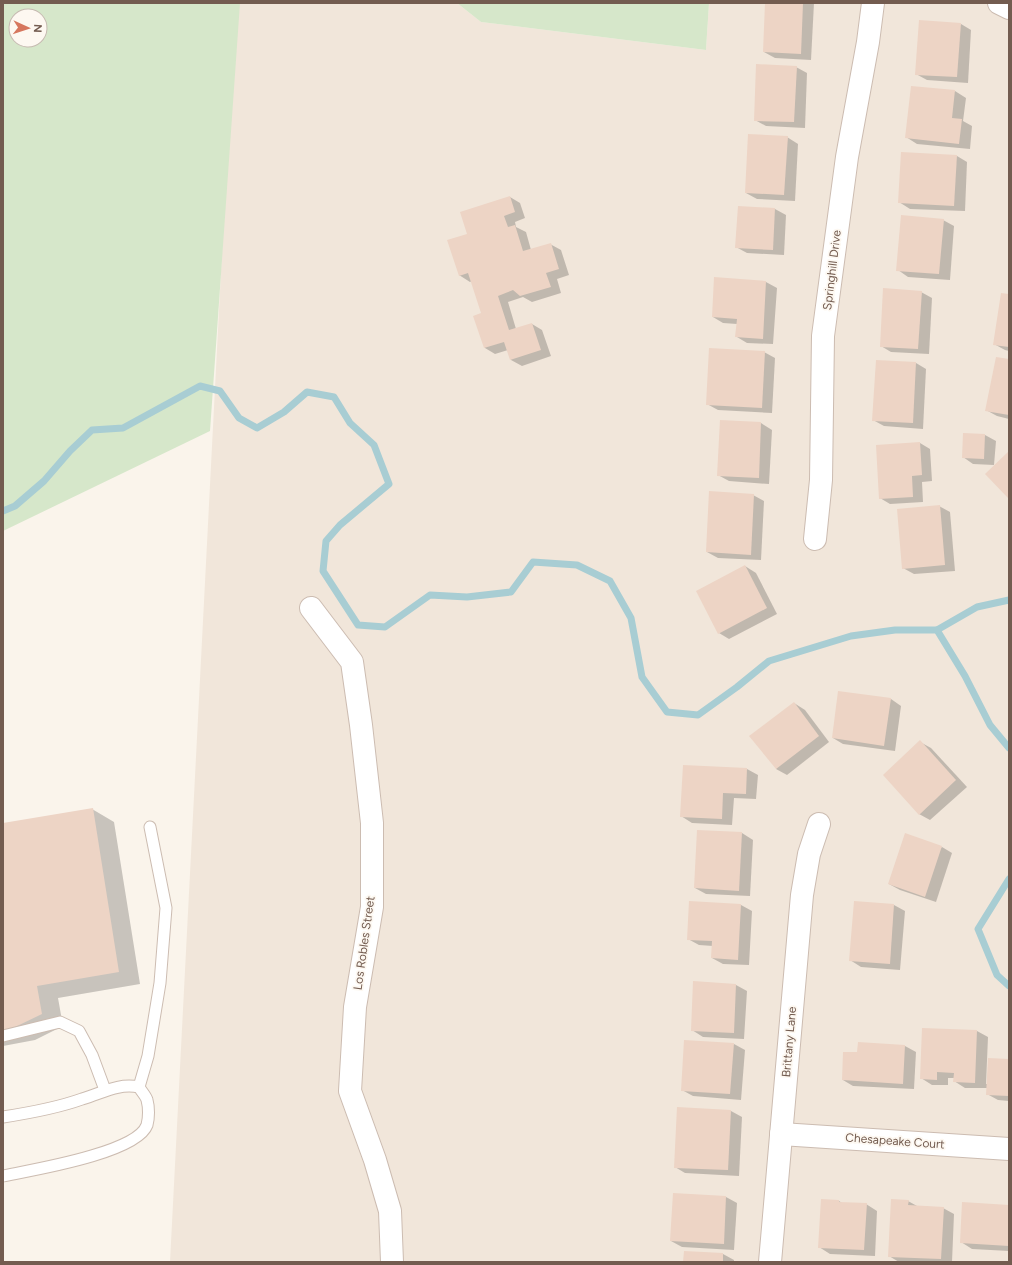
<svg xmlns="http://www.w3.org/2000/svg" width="1012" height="1265" viewBox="0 0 1012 1265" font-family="Figtree,sans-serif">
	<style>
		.residential { fill: #f1e6da }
		.green { fill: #d6e7ca; fill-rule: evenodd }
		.shadow { fill: #0003 }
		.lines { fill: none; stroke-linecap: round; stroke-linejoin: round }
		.stream { stroke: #a8cdd3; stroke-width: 7 }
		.building { fill: #edd4c5 }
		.lane-casing { stroke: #ccbcb1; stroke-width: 13 }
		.street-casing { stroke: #ccbcb1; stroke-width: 24 }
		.lane { stroke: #fff; stroke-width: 11 }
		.street { stroke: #fff; stroke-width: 22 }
		.labels { text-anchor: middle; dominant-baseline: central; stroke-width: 3.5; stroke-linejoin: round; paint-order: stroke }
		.street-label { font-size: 12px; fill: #735c50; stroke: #fdf8f1 }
	</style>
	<rect width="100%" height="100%" fill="#faf4eb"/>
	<path class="residential" d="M 237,3 L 457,3 L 481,22 L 706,50 L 709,3 L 1009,3 L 1009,1262 L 170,1262 L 234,19 Z"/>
	<g class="green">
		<path d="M 3,3 L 240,3 L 210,431 L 3,531 ZM 16,16 L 40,16 L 40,40 L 16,40 Z"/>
		<path d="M 457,3 L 709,3 L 706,50 L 481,22 Z"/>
	</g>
	<g class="shadow">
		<path d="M 766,3 L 814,3 L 811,60 L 775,58 L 764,52 Z"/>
		<path d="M 961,24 L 971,30 L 968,83 L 927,80 L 916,74 Z"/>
		<path d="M 796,67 L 807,73 L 805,128 L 766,126 L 755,120 Z"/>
		<path d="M 955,91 L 966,98 L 963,121 L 972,126 L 970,149 L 917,144 L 906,137 Z"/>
		<path d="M 787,137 L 798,144 L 795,201 L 757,199 L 746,193 Z"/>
		<path d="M 957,156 L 967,162 L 965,211 L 910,209 L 899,202 Z"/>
		<path d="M 510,197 L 520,203 L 525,218 L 515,222 L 516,227 L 526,232 L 531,250 L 550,244 L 561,250 L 569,275 L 557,279 L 561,293 L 532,302 L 523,297 L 508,302 L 516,329 L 532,324 L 542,330 L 551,356 L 522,366 L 511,360 L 508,350 L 495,354 L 485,348 L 482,314 L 472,281 L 470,282 L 459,275 L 468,235 Z"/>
		<path d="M 739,207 L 775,209 L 786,215 L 784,255 L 747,253 L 736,247 Z"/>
		<path d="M 943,220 L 954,226 L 950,280 L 908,277 L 898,270 Z"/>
		<path d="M 715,279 L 766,282 L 777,288 L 773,344 L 747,343 L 737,337 L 737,324 L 723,323 L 713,317 Z"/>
		<path d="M 921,292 L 932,298 L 929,354 L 891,352 L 881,346 Z"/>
		<path d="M 1009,295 L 1009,351 L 1005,350 L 994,344 Z"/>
		<path d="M 764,352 L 775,358 L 772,413 L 718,410 L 707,404 Z"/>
		<path d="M 1009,360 L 1009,419 L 997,416 L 986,410 Z"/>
		<path d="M 916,363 L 926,369 L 923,429 L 884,426 L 873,420 Z"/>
		<path d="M 721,421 L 761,423 L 772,430 L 769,484 L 729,481 L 718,475 Z"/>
		<path d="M 985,435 L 996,441 L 994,465 L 973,464 L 963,457 Z"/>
		<path d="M 920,443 L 930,449 L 932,481 L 922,482 L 923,502 L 890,504 L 880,498 Z"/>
		<path d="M 753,495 L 764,501 L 761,560 L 718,558 L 707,552 Z"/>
		<path d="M 939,506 L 950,512 L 955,571 L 914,574 L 903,568 Z"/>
		<path d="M 745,566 L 756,573 L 777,614 L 729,639 L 719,633 Z"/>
		<path d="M 891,699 L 901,706 L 895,751 L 843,744 L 833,738 Z"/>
		<path d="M 794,703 L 805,710 L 829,742 L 787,775 L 776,769 Z"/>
		<path d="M 920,742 L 931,748 L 967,787 L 930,820 L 919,814 Z"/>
		<path d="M 747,769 L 758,775 L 756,799 L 734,798 L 732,825 L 692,823 L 681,816 Z"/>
		<path d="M 92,809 L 114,822 L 140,984 L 58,998 L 63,1026 L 35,1040 L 3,1046 L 3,824 Z"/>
		<path d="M 742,833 L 753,840 L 750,896 L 706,894 L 695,888 Z"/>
		<path d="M 942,847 L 952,853 L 936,902 L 900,890 L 889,884 Z"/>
		<path d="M 690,903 L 741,905 L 752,911 L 749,965 L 723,964 L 712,958 L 713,946 L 699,945 L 688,939 Z"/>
		<path d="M 894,905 L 905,911 L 900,970 L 861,967 L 850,960 Z"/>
		<path d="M 694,982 L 736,985 L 747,991 L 744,1039 L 703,1037 L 692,1030 Z"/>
		<path d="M 977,1031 L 988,1037 L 986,1084 L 988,1084 L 1009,1060 L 1009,1101 L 998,1100 L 987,1094 L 988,1088 L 965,1088 L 954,1081 L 954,1078 L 948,1078 L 948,1085 L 932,1085 L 921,1078 Z"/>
		<path d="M 734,1044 L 745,1050 L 741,1100 L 693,1096 L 682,1090 Z"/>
		<path d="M 905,1046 L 916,1052 L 914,1089 L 853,1086 L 843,1080 L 858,1053 Z"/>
		<path d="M 678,1108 L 731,1111 L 742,1117 L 739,1176 L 685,1173 L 675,1167 Z"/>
		<path d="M 726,1197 L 737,1203 L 734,1250 L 682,1247 L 671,1241 Z"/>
		<path d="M 839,1201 L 842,1203 L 866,1204 L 877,1211 L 875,1256 L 830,1254 L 819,1247 Z"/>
		<path d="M 908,1201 L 917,1206 L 943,1208 L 954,1214 L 952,1262 L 899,1262 L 889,1256 Z"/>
		<path d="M 1009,1206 L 1009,1251 L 972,1249 L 961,1242 Z"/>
		<path d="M 723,1254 L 734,1260 L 734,1262 L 684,1262 Z"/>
	</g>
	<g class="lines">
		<g class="stream">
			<path d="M 3,511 L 15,506 L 44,481 L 70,451 L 92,430 L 123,428 L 200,386 L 220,391 L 239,418 L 257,428 L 284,412 L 307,392 L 334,397 L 350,423 L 374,445 L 389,484 L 340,525 L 326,541 L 323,571 L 358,625 L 385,627 L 430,595 L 467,597 L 511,592 L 533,562 L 577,565 L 610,581 L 631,618 L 642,677 L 667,712 L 698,715 L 737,687 L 769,661 L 851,636 L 895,630 L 937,630 L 965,676 L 990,725 L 1009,748"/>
			<path d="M 937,630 L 977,607 L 1009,600"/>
			<path d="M 1009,879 L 978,929 L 997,975 L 1009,986"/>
		</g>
	</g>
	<g class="building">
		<path d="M 765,3 L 803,3 L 801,54 L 763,52 Z"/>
		<path d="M 919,20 L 961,23 L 957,77 L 915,75 Z"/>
		<path d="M 756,64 L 797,66 L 794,122 L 754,121 Z"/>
		<path d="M 911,86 L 955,90 L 952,118 L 962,119 L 959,144 L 905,138 Z"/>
		<path d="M 748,134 L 788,136 L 784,195 L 745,193 Z"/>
		<path d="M 901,152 L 957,155 L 954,206 L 898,203 Z"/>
		<path d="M 510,196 L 515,212 L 504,216 L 508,227 L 515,225 L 523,251 L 551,243 L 559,269 L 546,273 L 551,287 L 520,296 L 513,290 L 498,296 L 509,330 L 532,323 L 541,350 L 510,360 L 504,342 L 484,348 L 473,316 L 481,313 L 468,273 L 459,276 L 447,240 L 467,234 L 460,212 Z"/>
		<path d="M 738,206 L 775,208 L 773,250 L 735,248 Z"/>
		<path d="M 901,215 L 944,219 L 939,274 L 896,271 Z"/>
		<path d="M 714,277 L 766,281 L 763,339 L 735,337 L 737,319 L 712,317 Z"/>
		<path d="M 883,288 L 922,291 L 918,349 L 880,347 Z"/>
		<path d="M 1001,293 L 1009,294 L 1009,347 L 993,345 Z"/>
		<path d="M 709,348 L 765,351 L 762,408 L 706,405 Z"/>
		<path d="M 996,357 L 1009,359 L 1009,415 L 985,411 Z"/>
		<path d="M 876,360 L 916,362 L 913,423 L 872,421 Z"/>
		<path d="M 720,420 L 761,422 L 759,478 L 717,476 Z"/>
		<path d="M 963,433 L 985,434 L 984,459 L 962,458 Z"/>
		<path d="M 920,442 L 922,475 L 912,476 L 913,497 L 879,499 L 876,445 Z"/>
		<path d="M 1009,451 L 1009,499 L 985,474 Z"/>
		<path d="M 709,491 L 754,494 L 751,555 L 706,552 Z"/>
		<path d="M 940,505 L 945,565 L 902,569 L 897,509 Z"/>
		<path d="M 745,565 L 767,608 L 718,634 L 696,591 Z"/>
		<path d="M 838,691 L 891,698 L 884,746 L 832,738 Z"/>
		<path d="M 794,702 L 819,736 L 776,769 L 749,736 Z"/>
		<path d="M 920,740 L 956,780 L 919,815 L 883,775 Z"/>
		<path d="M 683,765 L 747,768 L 746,794 L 723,793 L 722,819 L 680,817 Z"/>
		<path d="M 93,808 L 119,972 L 37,986 L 42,1014 L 13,1028 L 3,1030 L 3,823 Z"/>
		<path d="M 697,830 L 742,832 L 739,891 L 694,888 Z"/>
		<path d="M 905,833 L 942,846 L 925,897 L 888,884 Z"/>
		<path d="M 689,901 L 741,904 L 738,960 L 711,958 L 712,941 L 687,940 Z"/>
		<path d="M 854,901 L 894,904 L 890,964 L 849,961 Z"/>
		<path d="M 693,981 L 736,984 L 734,1033 L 691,1031 Z"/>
		<path d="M 922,1028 L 977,1030 L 975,1083 L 953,1082 L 954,1073 L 937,1072 L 937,1080 L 920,1079 Z"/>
		<path d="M 684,1040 L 734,1043 L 730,1094 L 681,1091 Z"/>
		<path d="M 858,1042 L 905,1045 L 903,1084 L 842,1080 L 843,1052 L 857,1052 Z"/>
		<path d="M 988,1058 L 1009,1059 L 1009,1096 L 986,1095 Z"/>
		<path d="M 677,1107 L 731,1110 L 728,1170 L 674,1168 Z"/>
		<path d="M 673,1193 L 726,1196 L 724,1244 L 670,1241 Z"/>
		<path d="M 821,1199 L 839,1200 L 839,1202 L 867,1203 L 864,1250 L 818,1248 Z"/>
		<path d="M 891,1199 L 909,1200 L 908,1205 L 944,1207 L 941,1259 L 888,1257 Z"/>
		<path d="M 962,1202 L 1009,1205 L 1009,1246 L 960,1243 Z"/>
		<path d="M 684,1251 L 723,1253 L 723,1262 L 683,1262 Z"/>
	</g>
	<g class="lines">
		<g class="lane-casing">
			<g id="lane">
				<path d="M 3,1036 L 60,1022 L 79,1031 L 92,1055 L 105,1090"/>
				<path d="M 139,1087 L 148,1056 L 160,983 L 166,908 L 150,827"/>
				<path d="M 3,1117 C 29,1113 57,1108 82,1099 C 103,1093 117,1083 139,1087 C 141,1091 146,1096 147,1100 C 149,1107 149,1118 147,1125 C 137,1153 32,1170 3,1176"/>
			</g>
		</g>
		<g class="street-casing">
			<g id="street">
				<path d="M 999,3 L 1009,8"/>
				<path d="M 815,539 L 821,480 L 823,336 L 847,157 L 868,42 L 873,3"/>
				<path d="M 311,608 L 352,662 L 361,725 L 372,823 L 372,907 L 355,1007 L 350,1091 L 375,1160 L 390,1211 L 392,1262"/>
				<path d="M 781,1134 L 1009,1149"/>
				<path d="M 770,1262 L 802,895 L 809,854 L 819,824"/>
			</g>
		</g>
		<use href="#lane" class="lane"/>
		<use href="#street" class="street"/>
	</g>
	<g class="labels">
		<g class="street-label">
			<text transform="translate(832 270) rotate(-83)">Springhill Drive</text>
			<text transform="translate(364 943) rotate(-82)">Los Robles Street</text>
			<text transform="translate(789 1042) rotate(-85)">Brittany Lane</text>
			<text transform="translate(895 1141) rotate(4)">Chesapeake Court</text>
		</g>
	</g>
	<rect width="1012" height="1265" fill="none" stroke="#735c50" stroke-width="8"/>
	<g transform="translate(28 28) rotate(93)"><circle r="19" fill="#fdf8f1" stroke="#c6bab1"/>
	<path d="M0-3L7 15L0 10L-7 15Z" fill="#d6775e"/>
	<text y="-6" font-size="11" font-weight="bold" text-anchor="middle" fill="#735c50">N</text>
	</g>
</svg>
